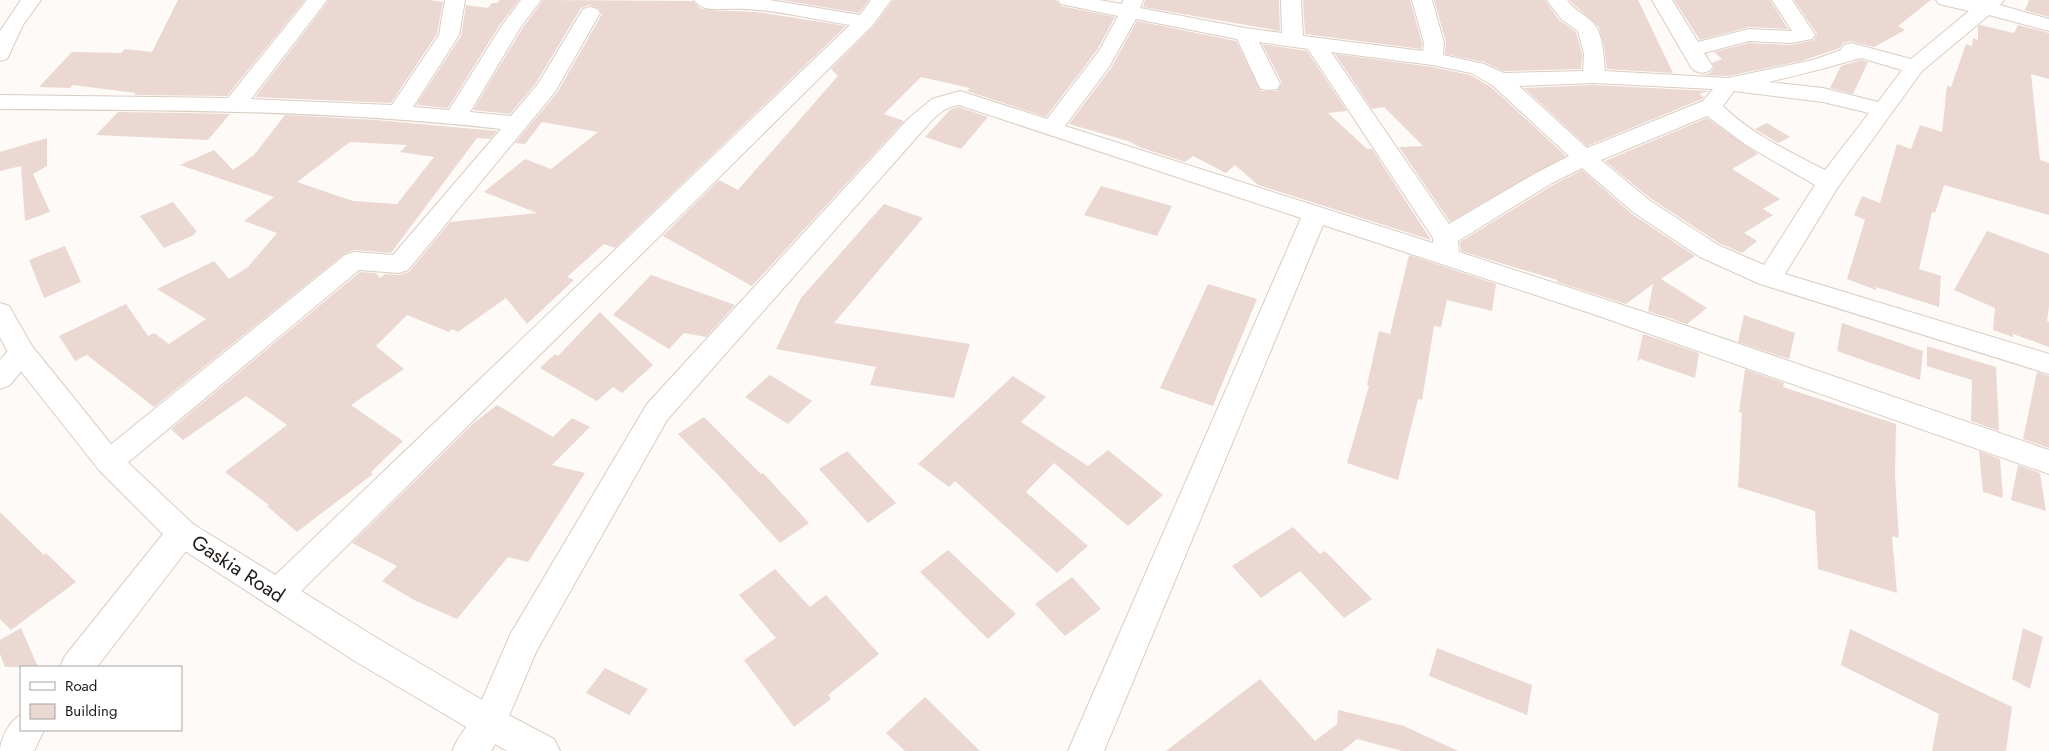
<svg xmlns="http://www.w3.org/2000/svg" width="2049" height="751" viewBox="0 0 2049 751" font-family="Jost,sans-serif">
	<style>
		.building { fill: #ebd8d3; fill-rule: evenodd }
		.lines { fill: none; stroke-linecap: round; stroke-linejoin: round }
		.minor-casing { stroke: #dacdc1; stroke-width: 2 }
		.secondary-casing { stroke: #dacdc1; stroke-width: 2 }
		.minor { fill: #fff; fill-rule: evenodd }
		.secondary { fill: #fff; fill-rule: evenodd }
		.labels { text-anchor: middle; dominant-baseline: central; stroke-width: 4; stroke-linejoin: round; paint-order: stroke }
		.street-label { font-size: 20px; fill: #201b17; stroke: #fff }
	</style>
	<rect width="100%" height="100%" fill="#fdfaf8"/>
	<g class="building">
		<path d="M 178,0 L 305,0 L 227,96 L 134,95 L 136,93 L 73,85 L 70,88 L 39,87 L 72,52 L 121,53 L 125,49 L 152,52 Z"/>
		<path d="M 329,0 L 430,0 L 443,2 L 437,34 L 391,103 L 255,97 Z"/>
		<path d="M 500,0 L 519,0 L 499,26 L 448,108 L 416,105 L 461,36 L 466,5 L 488,8 L 492,3 L 497,3 Z"/>
		<path d="M 543,0 L 693,1 L 700,8 L 708,10 L 757,12 L 846,26 L 615,248 L 604,244 L 567,277 L 574,280 L 527,324 L 506,298 L 458,332 L 452,329 L 449,332 L 407,315 L 376,346 L 404,369 L 351,405 L 403,441 L 371,472 L 373,474 L 297,532 L 267,506 L 269,505 L 225,472 L 287,425 L 246,396 L 183,440 L 171,429 L 360,272 L 376,273 L 380,278 L 385,274 L 399,275 L 409,272 L 450,222 L 537,213 L 484,192 L 525,159 L 551,169 L 598,132 L 542,122 L 525,144 L 515,143 L 557,93 L 602,14 L 598,8 L 589,5 L 581,8 L 536,83 L 510,114 L 473,110 L 522,29 Z"/>
		<path d="M 781,0 L 869,0 L 859,13 Z"/>
		<path d="M 893,0 L 1056,0 L 1061,6 L 1115,17 L 1097,50 L 1046,117 L 967,91 L 970,88 L 921,77 L 884,114 L 904,121 L 752,286 L 663,236 L 719,180 L 738,190 L 838,76 L 831,69 L 873,27 Z"/>
		<path d="M 1145,0 L 1279,0 L 1280,31 L 1143,7 Z"/>
		<path d="M 1303,0 L 1410,0 L 1422,43 L 1421,49 L 1305,34 Z"/>
		<path d="M 1434,0 L 1545,0 L 1559,20 L 1576,32 L 1582,54 L 1581,69 L 1504,71 L 1484,62 L 1445,54 L 1446,42 Z"/>
		<path d="M 1569,0 L 1638,0 L 1673,73 L 1607,69 L 1604,46 L 1599,27 Z"/>
		<path d="M 1674,0 L 1770,0 L 1788,29 L 1749,27 L 1700,40 Z"/>
		<path d="M 1794,0 L 1931,0 L 1898,26 L 1905,30 L 1874,47 L 1850,41 L 1843,43 L 1840,48 L 1801,61 L 1728,76 L 1703,75 L 1710,73 L 1714,68 L 1712,63 L 1722,59 L 1714,52 L 1749,43 L 1791,45 L 1814,40 L 1817,34 Z"/>
		<path d="M 2029,0 L 2049,0 L 2049,17 L 2025,10 Z"/>
		<path d="M 1137,21 L 1236,41 L 1261,91 L 1277,91 L 1282,83 L 1262,44 L 1307,51 L 1347,111 L 1328,113 L 1367,149 L 1372,149 L 1431,240 L 1258,185 L 1235,165 L 1226,173 L 1193,156 L 1185,162 L 1142,148 L 1128,141 L 1069,124 L 1111,68 Z"/>
		<path d="M 1980,25 L 2014,33 L 2018,25 L 2049,33 L 2049,79 L 2031,74 L 2040,160 L 2049,163 L 2049,215 L 1944,185 L 1935,213 L 1932,212 L 1919,269 L 1941,276 L 1939,307 L 1876,287 L 1876,290 L 1847,279 L 1865,220 L 1854,215 L 1862,196 L 1880,203 L 1897,144 L 1911,149 L 1920,125 L 1942,132 L 1947,86 L 1951,87 L 1966,44 L 1972,46 L 1973,38 L 1978,40 L 1978,26 Z"/>
		<path d="M 1335,54 L 1432,67 L 1470,75 L 1491,87 L 1566,156 L 1450,222 L 1399,147 L 1423,146 L 1384,107 L 1372,109 Z"/>
		<path d="M 1861,60 L 1868,62 L 1853,94 L 1830,88 L 1841,66 Z"/>
		<path d="M 1594,85 L 1709,91 L 1699,94 L 1704,97 L 1702,99 L 1587,146 L 1524,88 Z"/>
		<path d="M 959,107 L 988,117 L 961,149 L 925,137 L 951,109 Z"/>
		<path d="M 118,112 L 188,113 L 230,114 L 208,140 L 96,135 Z"/>
		<path d="M 285,115 L 376,120 L 497,131 L 490,139 L 477,138 L 391,253 L 354,250 L 344,254 L 154,407 L 87,355 L 75,361 L 59,336 L 126,304 L 148,336 L 154,333 L 169,344 L 206,319 L 157,289 L 214,261 L 229,279 L 248,267 L 277,233 L 244,221 L 274,197 L 180,165 L 214,150 L 233,170 L 254,155 ZM 350,142 L 407,145 L 400,152 L 434,157 L 397,204 L 353,201 L 297,182 Z"/>
		<path d="M 1707,118 L 1758,154 L 1732,169 L 1780,199 L 1763,209 L 1773,215 L 1744,233 L 1757,241 L 1742,253 L 1719,243 L 1650,198 L 1605,161 Z"/>
		<path d="M 1767,123 L 1790,137 L 1778,143 L 1755,129 Z"/>
		<path d="M 47,138 L 47,166 L 33,174 L 50,212 L 25,221 L 21,166 L 0,171 L 0,152 Z"/>
		<path d="M 1582,170 L 1632,214 L 1695,256 L 1661,279 L 1707,308 L 1687,324 L 1648,311 L 1653,284 L 1626,304 L 1557,282 L 1557,280 L 1461,251 L 1460,242 L 1553,185 Z"/>
		<path d="M 1101,186 L 1172,206 L 1157,236 L 1084,215 Z"/>
		<path d="M 173,202 L 197,232 L 193,234 L 194,235 L 164,248 L 140,216 Z"/>
		<path d="M 884,204 L 923,218 L 834,323 L 970,344 L 954,398 L 870,385 L 876,367 L 776,349 L 801,298 Z"/>
		<path d="M 1987,231 L 2049,254 L 2049,306 L 2047,321 L 2049,322 L 2049,347 L 2013,334 L 2013,337 L 1993,330 L 1995,308 L 1954,290 Z"/>
		<path d="M 65,246 L 81,282 L 44,298 L 29,260 Z"/>
		<path d="M 1409,255 L 1496,284 L 1492,311 L 1447,300 L 1441,327 L 1434,326 L 1422,400 L 1418,399 L 1398,480 L 1347,463 L 1369,386 L 1367,385 L 1379,331 L 1390,334 Z"/>
		<path d="M 651,275 L 735,305 L 706,337 L 684,333 L 669,349 L 613,315 Z"/>
		<path d="M 1208,284 L 1257,299 L 1213,406 L 1160,388 Z"/>
		<path d="M 600,312 L 653,365 L 622,393 L 613,387 L 597,401 L 540,368 L 555,354 L 558,356 Z"/>
		<path d="M 1744,315 L 1795,333 L 1789,359 L 1738,342 Z"/>
		<path d="M 1842,323 L 1923,351 L 1920,380 L 1837,351 Z"/>
		<path d="M 1643,334 L 1699,353 L 1695,378 L 1640,359 L 1637,362 Z"/>
		<path d="M 1927,346 L 1996,367 L 1999,431 L 1971,421 L 1972,380 L 1927,366 Z"/>
		<path d="M 1745,369 L 1784,383 L 1783,387 L 1896,424 L 1895,477 L 1899,538 L 1892,536 L 1897,593 L 1818,569 L 1815,511 L 1738,487 L 1742,413 L 1739,412 Z"/>
		<path d="M 2037,372 L 2049,376 L 2049,448 L 2023,439 Z"/>
		<path d="M 770,375 L 812,401 L 788,424 L 745,397 Z"/>
		<path d="M 1013,376 L 1046,397 L 1021,422 L 1088,466 L 1108,450 L 1163,495 L 1128,526 L 1054,463 L 1026,492 L 1088,546 L 1057,573 L 955,481 L 949,487 L 918,464 Z"/>
		<path d="M 497,405 L 553,437 L 572,418 L 590,427 L 552,465 L 585,473 L 528,562 L 508,557 L 457,619 L 414,600 L 382,581 L 397,566 L 352,543 L 475,422 Z"/>
		<path d="M 704,417 L 761,474 L 763,473 L 809,523 L 780,543 L 722,479 L 678,434 Z"/>
		<path d="M 847,451 L 896,503 L 868,523 L 819,469 Z"/>
		<path d="M 1979,451 L 2000,459 L 2003,498 L 1983,492 Z"/>
		<path d="M 2018,465 L 2040,473 L 2046,511 L 2011,500 Z"/>
		<path d="M 0,512 L 44,555 L 46,553 L 76,582 L 11,630 L 0,619 Z"/>
		<path d="M 1293,527 L 1320,554 L 1325,551 L 1372,599 L 1344,618 L 1300,571 L 1261,598 L 1232,566 Z"/>
		<path d="M 948,550 L 1016,614 L 988,639 L 920,572 Z"/>
		<path d="M 775,569 L 810,607 L 826,595 L 879,654 L 828,695 L 831,699 L 794,727 L 744,660 L 776,638 L 739,595 Z"/>
		<path d="M 1072,577 L 1101,609 L 1065,636 L 1035,604 Z"/>
		<path d="M 21,628 L 38,667 L 5,667 L 0,654 L 0,640 Z"/>
		<path d="M 2023,628 L 2043,637 L 2030,689 L 2012,679 Z"/>
		<path d="M 1850,629 L 2012,707 L 2006,751 L 1932,751 L 1939,714 L 1841,665 Z"/>
		<path d="M 1437,648 L 1532,685 L 1527,715 L 1429,676 Z"/>
		<path d="M 605,668 L 648,689 L 629,715 L 586,693 Z"/>
		<path d="M 1260,679 L 1315,741 L 1337,724 L 1338,710 L 1404,726 L 1458,751 L 1402,751 L 1357,739 L 1342,751 L 1166,751 Z"/>
		<path d="M 925,697 L 980,751 L 905,751 L 886,733 Z"/>
	</g>
	<g class="lines">
		<g class="minor-casing">
			<g id="minor">
				<path d="M 307,0 L 327,0 L 251,99 L 392,105 L 439,35 L 445,0 L 465,0 L 459,35 L 413,107 L 449,110 L 501,27 L 521,0 L 541,0 L 520,28 L 470,112 L 511,116 L 538,84 L 583,9 L 590,7 L 597,9 L 600,13 L 555,92 L 408,270 L 399,273 L 359,270 L 119,470 L 109,474 L 99,470 L 94,462 L 99,454 L 345,255 L 354,252 L 393,255 L 501,129 C 334,110 167,110 0,109 L 0,95 L 228,98 Z"/>
				<path d="M 694,0 L 770,0 L 860,15 L 871,0 L 891,0 L 872,26 L 288,604 L 277,608 L 266,604 L 261,594 L 266,584 L 850,25 C 809,19 767,7 726,9 C 714,9 702,11 694,0 Z"/>
				<path d="M 1058,0 L 1099,0 L 1122,4 L 1123,0 L 1143,0 L 1140,8 L 1245,28 L 1282,33 L 1281,0 L 1301,0 L 1303,36 L 1423,51 L 1424,43 L 1412,0 L 1432,0 L 1444,43 L 1443,55 L 1484,64 L 1504,73 L 1583,71 L 1584,54 L 1578,31 L 1561,19 L 1547,0 L 1567,0 C 1576,12 1585,14 1594,24 C 1603,33 1604,59 1605,71 L 1728,78 L 1813,60 L 1841,50 L 1844,45 L 1851,43 L 1911,59 L 1969,11 L 1939,4 L 1936,0 L 2004,0 L 2000,5 L 2049,19 L 2049,31 L 1989,15 L 1922,71 L 1838,187 L 1785,274 L 2049,354 L 2049,374 L 1760,284 L 1700,257 L 1633,212 L 1582,168 L 1552,183 L 1458,241 L 1459,252 L 1684,325 L 2049,450 L 2049,474 L 1590,313 L 1323,225 L 1104,751 L 1068,751 L 1301,218 L 959,105 C 943,107 934,118 924,129 L 667,420 L 536,652 L 501,735 L 491,751 L 452,751 L 458,739 L 477,711 L 511,633 L 647,404 L 908,119 L 932,99 L 960,91 L 1047,119 L 1099,51 L 1118,16 L 1061,4 ZM 1136,19 L 1237,39 L 1258,84 L 1261,89 L 1269,90 L 1277,89 L 1280,84 L 1259,42 L 1308,49 L 1433,238 L 1433,243 L 1065,126 L 1109,67 ZM 1331,52 L 1432,65 L 1471,73 L 1492,85 L 1569,156 L 1536,173 L 1449,224 ZM 1861,58 L 1902,70 L 1878,102 L 1823,88 L 1768,82 C 1799,75 1830,67 1861,58 ZM 1594,83 L 1713,89 L 1703,101 L 1587,148 L 1519,86 ZM 1734,91 L 1823,102 L 1869,113 L 1825,170 C 1792,153 1749,133 1723,106 ZM 1707,116 L 1746,145 L 1815,185 L 1764,265 L 1718,245 L 1649,200 L 1601,160 Z"/>
				<path d="M 1652,0 L 1672,0 L 1698,42 L 1749,29 L 1792,31 L 1772,0 L 1792,0 L 1815,35 L 1812,39 L 1791,43 L 1749,41 L 1704,53 L 1713,67 L 1709,71 L 1702,73 L 1695,71 L 1691,67 Z"/>
				<path d="M 22,343 L 32,346 L 36,353 L 10,385 L 0,389 L 0,360 L 12,346 Z"/>
				<path d="M 182,520 L 193,524 L 197,533 L 193,542 L 97,667 L 60,667 L 65,656 L 171,524 Z"/>
				<path d="M 21,715 L 21,730 L 44,730 L 34,751 L 0,751 C 0,739 10,720 21,715 Z"/>
			</g>
		</g>
		<g class="secondary-casing">
			<g id="secondary">
				<path d="M 21,0 L 41,0 L 23,25 L 7,59 L 0,61 L 0,31 Z"/>
				<path d="M 0,303 L 9,306 L 32,346 L 119,454 L 193,524 L 377,638 L 501,711 L 554,739 L 560,751 L 507,751 L 353,660 L 171,542 L 99,470 L 12,360 L 0,337 Z"/>
			</g>
		</g>
		<use href="#minor" class="minor"/>
		<use href="#secondary" class="secondary"/>
	</g>
	<g class="labels">
		<g class="street-label">
			<text transform="translate(238 569) rotate(33)">Gaskia Road</text>
		</g>
	</g>
	<rect x="20" y="666" width="162" height="65" fill="#ffffff" stroke="#a6a4a2"/>
	<rect x="30" y="682" width="25" height="8" fill="#ffffff" stroke="#a6a4a2"/>
	<text x="65" y="691" font-size="15" fill="#201b17">Road</text>
	<rect x="30" y="704" width="25" height="15" fill="#ebd8d3" stroke="#a6a4a2"/>
	<text x="65" y="716" font-size="15" fill="#201b17">Building</text>
</svg>
